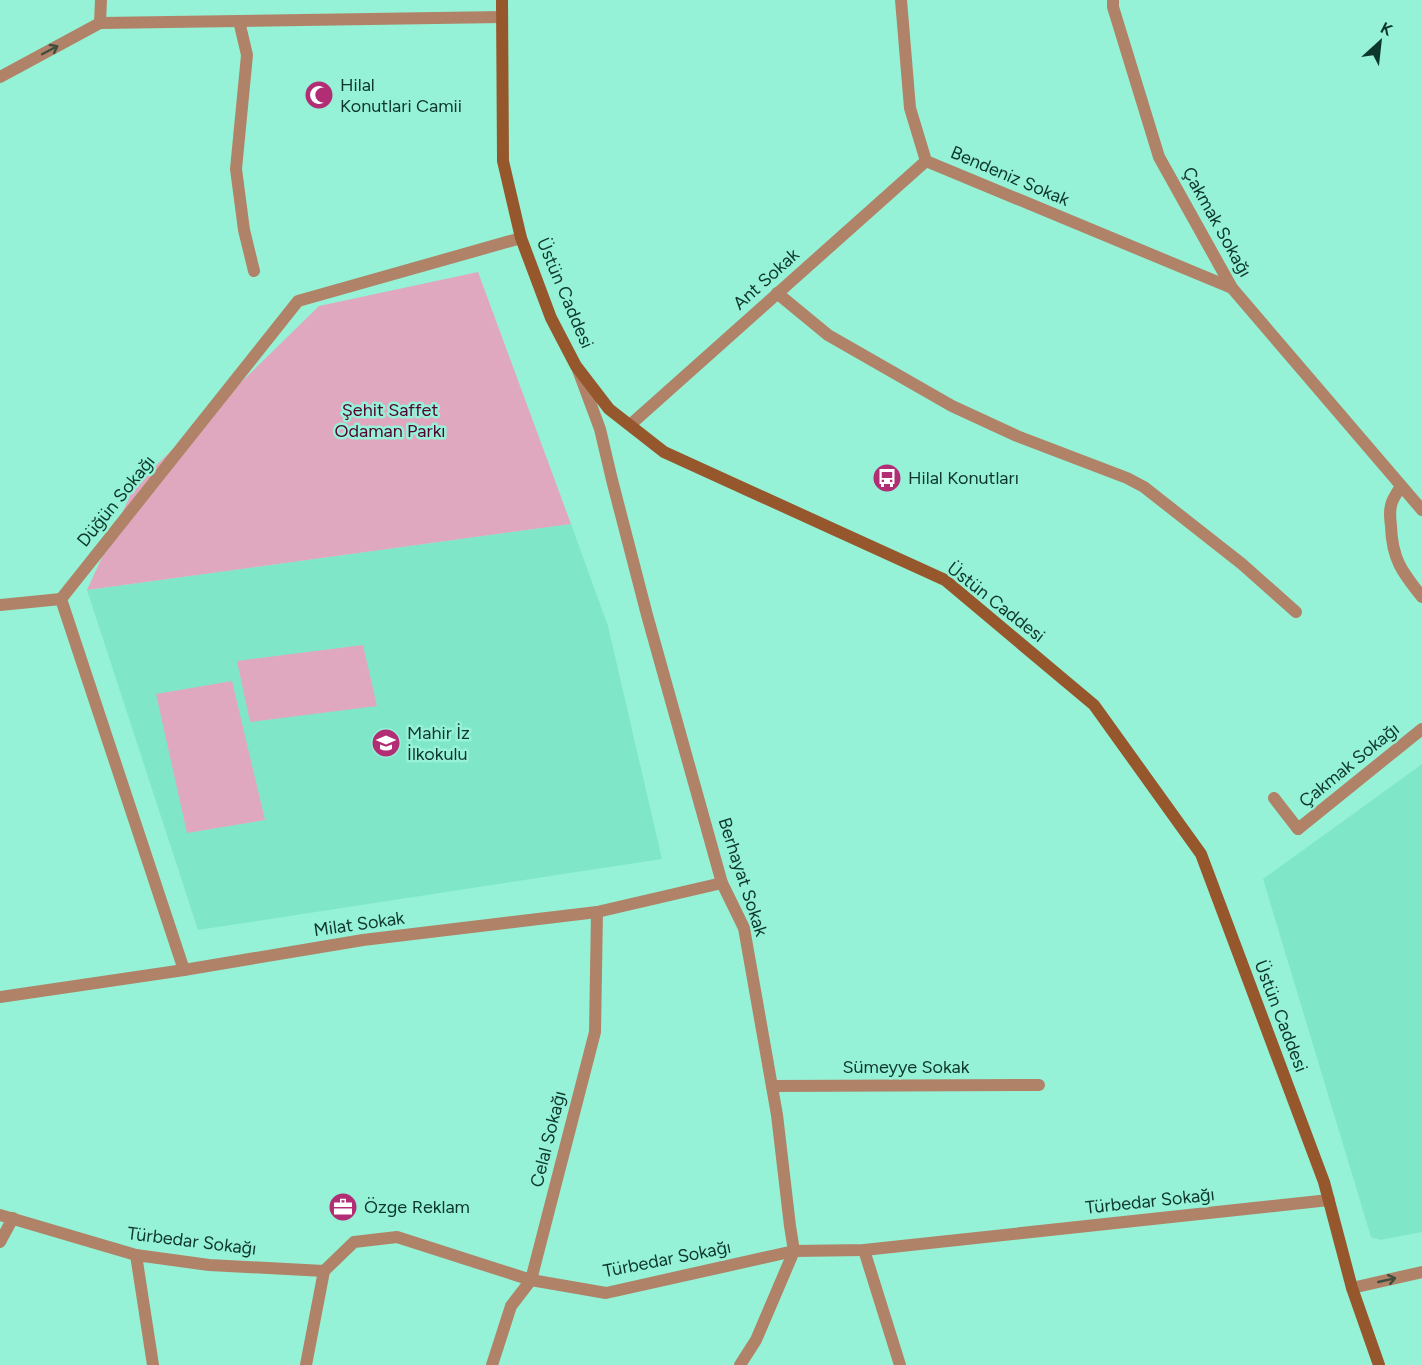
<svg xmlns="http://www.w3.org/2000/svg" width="1422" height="1365" viewBox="0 0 1422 1365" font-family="Figtree,sans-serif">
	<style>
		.built { fill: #7fe7c8 }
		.green { fill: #e0a8bf }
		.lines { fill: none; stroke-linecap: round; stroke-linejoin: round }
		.lane { stroke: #b08368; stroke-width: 12 }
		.street { stroke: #b08368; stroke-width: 12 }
		.secondary { stroke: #97572c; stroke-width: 12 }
		.oneway { stroke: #3f4e3e }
		.labels { text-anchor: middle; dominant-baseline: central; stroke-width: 5; stroke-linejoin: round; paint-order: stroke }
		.poi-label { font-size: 18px; fill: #0e372c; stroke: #96f2d6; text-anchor: start }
		.street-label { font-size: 18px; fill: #0e372c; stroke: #96f2d6 }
		.park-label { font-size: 18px; fill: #540132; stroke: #96f2d6 }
	</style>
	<rect width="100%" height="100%" fill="#96f2d6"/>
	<g class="built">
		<path d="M 571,524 L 608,626 L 662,859 L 198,930 L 87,590 Z"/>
		<path d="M 1422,764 L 1422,1232 L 1380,1240 L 1371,1237 L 1263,879 Z"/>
	</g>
	<g class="green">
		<path d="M 478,272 L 571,524 L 87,590 L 134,487 L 319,306 Z"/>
		<path d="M 363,645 L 377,706 L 250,722 L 237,661 Z"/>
		<path d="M 232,681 L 265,820 L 187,833 L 156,694 Z"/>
	</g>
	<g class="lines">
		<g class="lane">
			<path d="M 239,21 L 247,55 L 236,169 L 244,230 L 254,271"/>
			<path d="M 777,293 L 828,335 L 952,406 L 1017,436 L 1127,478 L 1144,487 L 1242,564 L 1296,612"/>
			<path d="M 1401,486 C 1398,491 1394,497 1392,502 C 1389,510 1390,518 1391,526 C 1392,559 1402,572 1422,597"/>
			<path d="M 1274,798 L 1298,829"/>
		</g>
		<g class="street">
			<path d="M 901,0 L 910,108 L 926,161 L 1232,288"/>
			<path d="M 1113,0 L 1113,7 L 1159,157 L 1232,288 L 1422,510"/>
			<path d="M 100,23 L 101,0"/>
			<path d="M 0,77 L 100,23 L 502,17"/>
			<path d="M 578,370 L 600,429 L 612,480 L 647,615 L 722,883 L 744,928 L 777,1115 L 790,1226 L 794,1251 L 756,1340 L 740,1365"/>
			<path d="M 630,425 L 926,161"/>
			<path d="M 0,605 L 61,599"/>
			<path d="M 1298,829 L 1422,729"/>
			<path d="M 184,970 L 61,599 L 298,301 L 521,238"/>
			<path d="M 0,997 L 184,970 L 363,940 L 597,912 L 722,883"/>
			<path d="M 772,1086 L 1039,1085"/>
			<path d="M 0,1215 L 136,1255 L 209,1265 L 324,1271 L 354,1242 L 397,1237 L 531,1280 L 606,1293 L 794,1251 L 864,1250 L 1329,1200"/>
			<path d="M 0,1242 L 13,1218"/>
			<path d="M 864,1250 L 900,1365"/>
			<path d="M 136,1255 L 153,1365"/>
			<path d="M 1352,1288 L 1422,1272"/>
			<path d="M 306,1365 L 324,1271"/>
			<path d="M 492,1365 L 511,1306 L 531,1280 L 595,1032 L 597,912"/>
		</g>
		<path class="secondary" d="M 502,0 L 503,161 L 521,238 L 551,318 L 576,366 L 609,409 L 664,452 L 945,580 L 1094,705 L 1201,854 L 1324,1182 L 1352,1288 L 1379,1365"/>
	</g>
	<defs><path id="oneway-shaft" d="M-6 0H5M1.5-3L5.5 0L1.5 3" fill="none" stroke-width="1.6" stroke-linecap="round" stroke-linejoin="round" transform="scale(1.5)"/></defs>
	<g class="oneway">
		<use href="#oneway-shaft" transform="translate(50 50) rotate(-28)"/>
		<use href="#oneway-shaft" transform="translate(1387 1280) rotate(-13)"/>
	</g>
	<defs>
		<g id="mosque-disc" transform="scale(1.5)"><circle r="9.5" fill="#b12d74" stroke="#96f2d6"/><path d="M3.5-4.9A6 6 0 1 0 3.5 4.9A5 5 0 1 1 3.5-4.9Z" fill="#fff"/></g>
		<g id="bus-disc" transform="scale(1.5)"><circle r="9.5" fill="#b12d74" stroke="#96f2d6"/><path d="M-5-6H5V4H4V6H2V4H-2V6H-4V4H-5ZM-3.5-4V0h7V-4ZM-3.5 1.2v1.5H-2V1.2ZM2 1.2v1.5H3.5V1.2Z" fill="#fff"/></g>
		<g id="school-disc" transform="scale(1.5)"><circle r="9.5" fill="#b12d74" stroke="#96f2d6"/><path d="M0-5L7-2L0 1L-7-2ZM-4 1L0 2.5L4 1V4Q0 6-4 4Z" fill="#fff"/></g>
		<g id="office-disc" transform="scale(1.5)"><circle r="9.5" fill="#b12d74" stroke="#96f2d6"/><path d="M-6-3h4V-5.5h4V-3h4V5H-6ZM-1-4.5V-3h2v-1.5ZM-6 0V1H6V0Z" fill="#fff"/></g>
	</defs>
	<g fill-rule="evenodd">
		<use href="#mosque-disc" x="319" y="95"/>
		<use href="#bus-disc" x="887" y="478"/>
		<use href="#school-disc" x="386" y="743"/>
		<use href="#office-disc" x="343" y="1207"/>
	</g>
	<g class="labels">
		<g class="poi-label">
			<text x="340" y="85">Hilal<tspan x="340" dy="21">Konutlari Camii</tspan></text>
			<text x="908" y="478">Hilal Konutları</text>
			<text x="407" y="733">Mahir İz<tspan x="407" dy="21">İlkokulu</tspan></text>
			<text x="364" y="1207">Özge Reklam</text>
		</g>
		<g class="street-label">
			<text transform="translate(1010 176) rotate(23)">Bendeniz Sokak</text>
			<text transform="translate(1217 222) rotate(61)">Çakmak Sokağı</text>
			<text transform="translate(766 279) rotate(-42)">Ant Sokak</text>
			<text transform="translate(565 293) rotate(67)">Üstün Caddesi</text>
			<text transform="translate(116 501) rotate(-51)">Düğün Sokağı</text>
			<text transform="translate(996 602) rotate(38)">Üstün Caddesi</text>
			<text transform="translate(1349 765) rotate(-39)">Çakmak Sokağı</text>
			<text transform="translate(743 877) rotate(72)">Berhayat Sokak</text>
			<text transform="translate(359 924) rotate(-8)">Milat Sokak</text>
			<text transform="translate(1281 1016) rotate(69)">Üstün Caddesi</text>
			<text x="906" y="1067">Sümeyye Sokak</text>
			<text transform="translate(548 1139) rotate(-76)">Celal Sokağı</text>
			<text transform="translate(1150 1201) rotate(-6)">Türbedar Sokağı</text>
			<text transform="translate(192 1241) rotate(7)">Türbedar Sokağı</text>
			<text transform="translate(667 1259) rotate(-11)">Türbedar Sokağı</text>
		</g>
		<g class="park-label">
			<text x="390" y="410">Şehit Saffet<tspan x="390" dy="21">Odaman Parkı</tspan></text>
		</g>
	</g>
	<g transform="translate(1380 42) rotate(27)" stroke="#96f2d6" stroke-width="4.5" paint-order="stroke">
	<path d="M0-4.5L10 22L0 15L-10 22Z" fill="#0e372c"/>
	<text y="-9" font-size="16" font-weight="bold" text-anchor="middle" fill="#0e372c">K</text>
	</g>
</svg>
